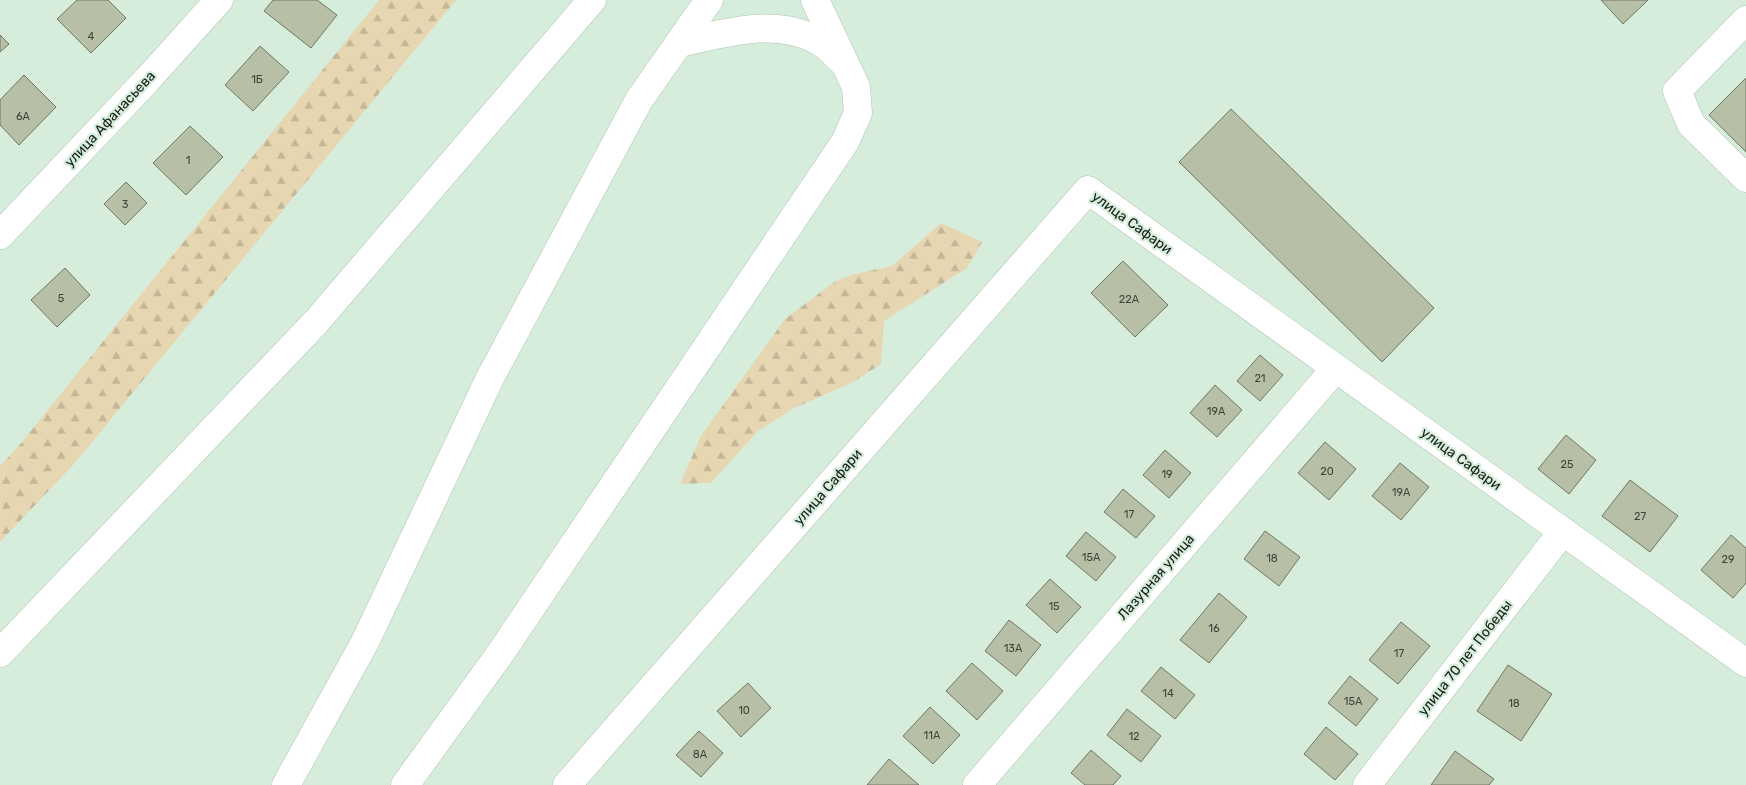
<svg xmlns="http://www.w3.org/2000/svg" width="1746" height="785" viewBox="0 0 1746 785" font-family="Rubik,sans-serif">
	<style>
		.forest { fill: url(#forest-firs) }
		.building { fill: #b8bfa7; stroke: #727762 }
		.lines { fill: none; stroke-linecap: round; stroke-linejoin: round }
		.minor-casing { stroke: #afc4b3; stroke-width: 29 }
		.major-casing { stroke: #afc4b3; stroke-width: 29 }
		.minor { stroke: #fff; stroke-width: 28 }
		.major { stroke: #fff; stroke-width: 28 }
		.labels { text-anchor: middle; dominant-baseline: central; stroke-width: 4.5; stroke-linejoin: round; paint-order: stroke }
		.number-label { font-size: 11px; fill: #3c443a }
		.street-label { font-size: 14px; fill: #131b15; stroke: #d7eddc }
	</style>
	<defs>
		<pattern id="forest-firs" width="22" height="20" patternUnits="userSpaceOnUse" patternTransform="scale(1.25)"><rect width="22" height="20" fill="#e6d6b2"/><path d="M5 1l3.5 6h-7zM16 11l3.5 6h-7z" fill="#c4b798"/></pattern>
	</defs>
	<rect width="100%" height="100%" fill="#d7eddc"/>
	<g class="forest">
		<path d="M 379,0 L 456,0 L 74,464 L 0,542 L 0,466 L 17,448 Z"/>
		<path d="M 941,223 L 982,242 L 967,268 L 884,321 L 881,364 L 853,382 L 794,408 L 758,431 L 711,483 L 680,484 L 701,436 L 785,319 L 836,281 L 855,274 L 892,266 Z"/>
	</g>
	<g class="building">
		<path d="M 77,0 L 108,0 L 126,18 L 91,53 L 57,19 Z"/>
		<path d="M 273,0 L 317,0 L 337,15 L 311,48 L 264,11 Z"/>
		<path d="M 1601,0 L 1648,0 L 1623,24 Z"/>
		<path d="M 0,35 L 9,44 L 0,52 Z"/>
		<path d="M 260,46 L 289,72 L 253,111 L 225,85 Z"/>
		<path d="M 24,75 L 56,107 L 19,145 L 0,125 L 0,100 Z"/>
		<path d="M 1746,78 L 1746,152 L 1709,115 Z"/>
		<path d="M 1231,109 L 1434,308 L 1382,362 L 1179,162 Z"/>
		<path d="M 190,126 L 223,157 L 186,195 L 153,163 Z"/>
		<path d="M 126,182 L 147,203 L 125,225 L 104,204 Z"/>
		<path d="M 1123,261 L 1168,305 L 1135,337 L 1091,293 Z"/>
		<path d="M 65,268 L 90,295 L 57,327 L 31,300 Z"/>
		<path d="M 1260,355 L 1283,375 L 1260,401 L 1237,381 Z"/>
		<path d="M 1215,385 L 1242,410 L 1217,437 L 1190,413 Z"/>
		<path d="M 1566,435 L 1596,460 L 1569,494 L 1538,469 Z"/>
		<path d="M 1325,442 L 1356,469 L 1329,500 L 1298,473 Z"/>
		<path d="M 1165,450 L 1191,473 L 1169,498 L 1143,475 Z"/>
		<path d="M 1400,463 L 1429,487 L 1401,520 L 1372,496 Z"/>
		<path d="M 1630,480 L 1678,516 L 1650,552 L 1602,516 Z"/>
		<path d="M 1123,489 L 1155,516 L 1136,538 L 1104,512 Z"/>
		<path d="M 1265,531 L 1300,557 L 1279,586 L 1244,559 Z"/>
		<path d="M 1086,532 L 1116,557 L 1096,581 L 1066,556 Z"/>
		<path d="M 1731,535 L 1746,548 L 1746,583 L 1733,598 L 1701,570 Z"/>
		<path d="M 1050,579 L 1081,607 L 1057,633 L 1026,605 Z"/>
		<path d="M 1219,593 L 1247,617 L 1209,663 L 1180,640 Z"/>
		<path d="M 1009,620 L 1041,645 L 1016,676 L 985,651 Z"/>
		<path d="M 1401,622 L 1430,646 L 1398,684 L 1369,660 Z"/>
		<path d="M 972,663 L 1003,691 L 977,720 L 946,691 Z"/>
		<path d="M 1508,665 L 1552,694 L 1521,741 L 1477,711 Z"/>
		<path d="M 1161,667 L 1195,695 L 1175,719 L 1141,691 Z"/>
		<path d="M 1350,676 L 1378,699 L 1356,726 L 1328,703 Z"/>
		<path d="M 748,683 L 771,708 L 741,737 L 717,711 Z"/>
		<path d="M 930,707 L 960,735 L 933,764 L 903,736 Z"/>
		<path d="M 1127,709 L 1161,736 L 1141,762 L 1107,735 Z"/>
		<path d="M 1326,727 L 1358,754 L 1335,780 L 1304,754 Z"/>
		<path d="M 699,731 L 723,753 L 701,777 L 676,755 Z"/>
		<path d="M 1091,750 L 1121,776 L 1113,785 L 1085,785 L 1071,773 Z"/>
		<path d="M 1455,751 L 1494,779 L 1489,785 L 1431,785 Z"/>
		<path d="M 889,759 L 919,785 L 867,785 Z"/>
	</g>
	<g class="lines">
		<g class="minor-casing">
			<g id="minor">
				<path d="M 1746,20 L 1677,91 L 1691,124 L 1746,178"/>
				<path d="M 679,43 C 726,33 778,16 822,43 C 830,48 836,56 843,62"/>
				<path d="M 0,235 L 147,80 L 219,0"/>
				<path d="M 405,785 L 500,654 L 845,142 L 858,113 L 856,87 L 815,0"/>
				<path d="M 567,785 L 1088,190 L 1746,663"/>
				<path d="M 977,785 L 1336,368"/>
				<path d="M 1367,785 L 1563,531"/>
			</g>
		</g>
		<g class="major-casing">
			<g id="major">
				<path d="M 0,653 L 316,322 L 592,0"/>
				<path d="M 286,785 L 365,642 L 490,378 L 639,100 L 709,0"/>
			</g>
		</g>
		<use href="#minor" class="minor"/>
		<use href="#major" class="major"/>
	</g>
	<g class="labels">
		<g class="number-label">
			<text x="91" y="36">4</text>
			<text x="257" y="79">1Б</text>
			<text x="23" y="116">6А</text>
			<text x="188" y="160">1</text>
			<text x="125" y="204">3</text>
			<text x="61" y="298">5</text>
			<text x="1129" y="299">22А</text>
			<text x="1260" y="378">21</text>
			<text x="1216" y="411">19А</text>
			<text x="1567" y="464">25</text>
			<text x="1327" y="471">20</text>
			<text x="1167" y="474">19</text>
			<text x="1401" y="492">19А</text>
			<text x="1129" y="514">17</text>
			<text x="1640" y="516">27</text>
			<text x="1091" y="557">15А</text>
			<text x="1272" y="558">18</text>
			<text x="1728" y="559">29</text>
			<text x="1054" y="606">15</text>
			<text x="1214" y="628">16</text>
			<text x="1013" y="648">13А</text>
			<text x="1399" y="653">17</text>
			<text x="1168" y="693">14</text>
			<text x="1353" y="701">15А</text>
			<text x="1514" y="703">18</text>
			<text x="744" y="710">10</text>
			<text x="932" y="735">11А</text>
			<text x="1134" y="736">12</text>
			<text x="700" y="754">8А</text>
		</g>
		<g class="street-label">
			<text transform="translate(110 119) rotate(-47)">улица Афанасьева</text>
			<text transform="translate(1132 223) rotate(36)">улица Сафари</text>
			<text transform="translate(1461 459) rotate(36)">улица Сафари</text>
			<text transform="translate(828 487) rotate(-49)">улица Сафари</text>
			<text transform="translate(1156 577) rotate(-49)">Лазурная улица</text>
			<text transform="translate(1465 658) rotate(-52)">улица 70 лет Победы</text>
		</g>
	</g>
</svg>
